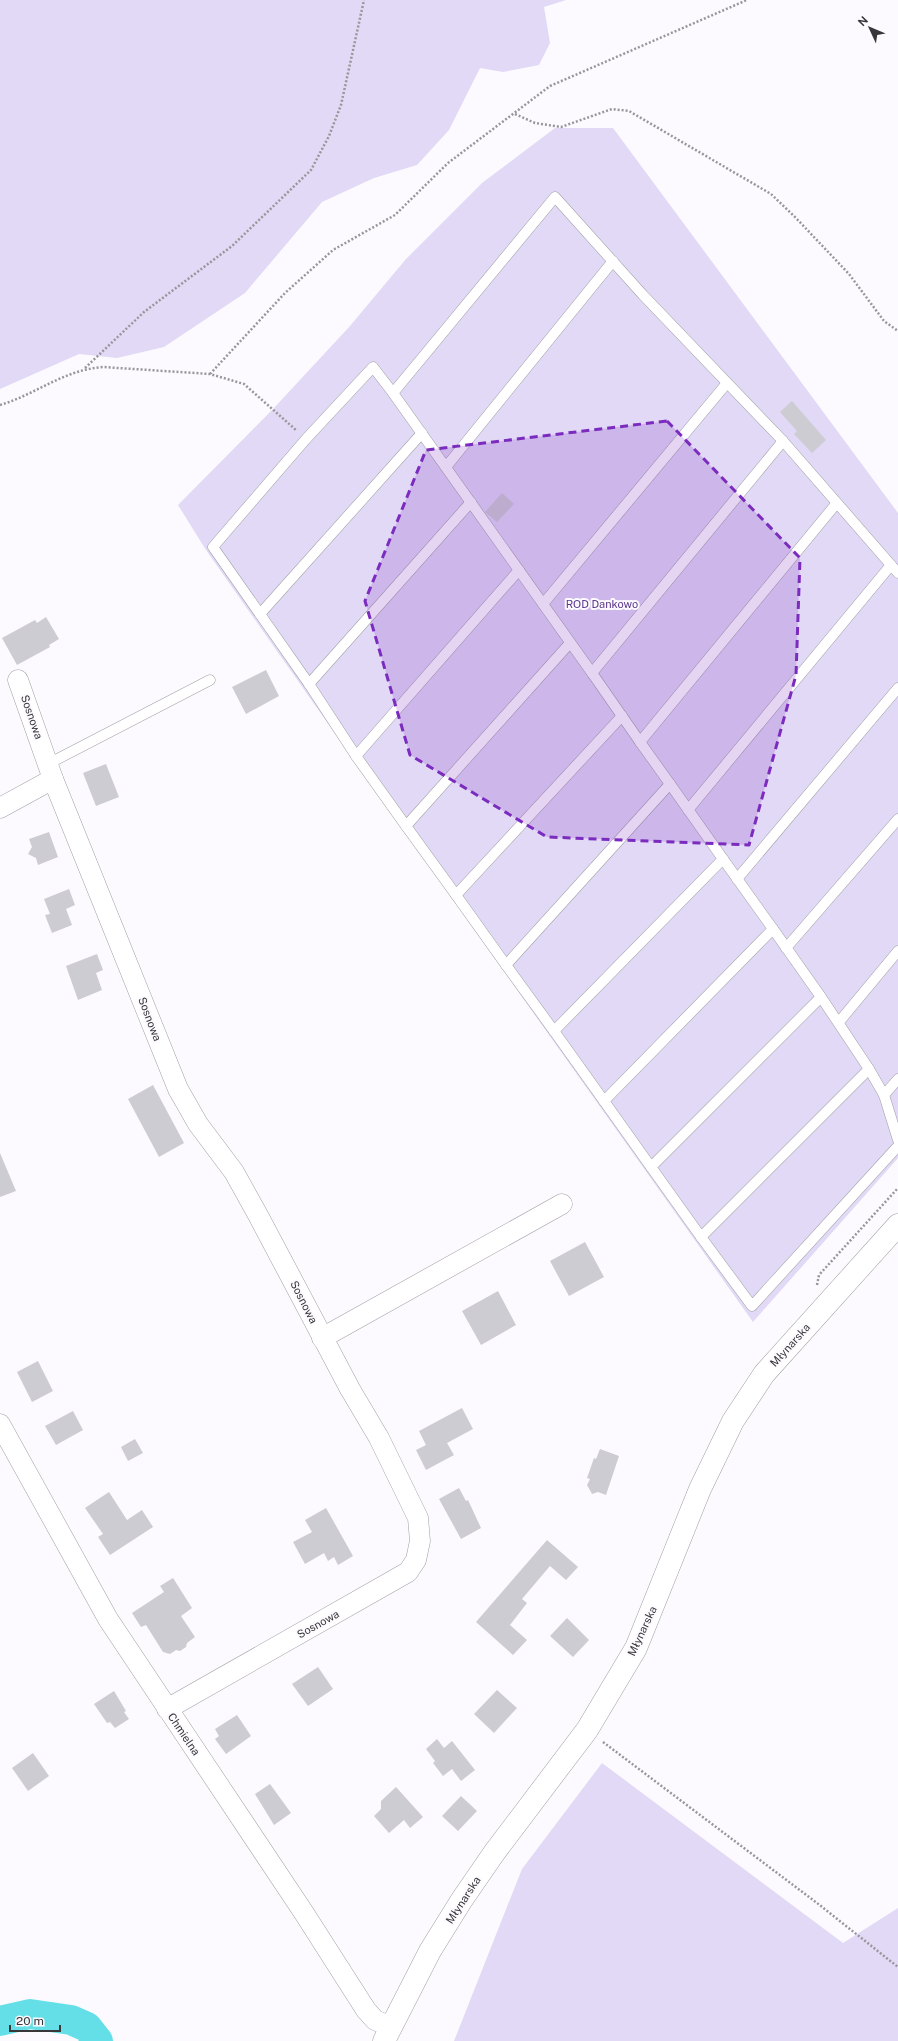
<svg xmlns="http://www.w3.org/2000/svg" width="898" height="2041" viewBox="0 0 898 2041" font-family="'Public Sans',sans-serif">
	<style>
		.green { fill: #e1d9f5 }
		.lines { fill: none; stroke-linecap: round; stroke-linejoin: round }
		.river { stroke: #64dfe7; stroke-width: 30 }
		.building { fill: #ceccd3 }
		.lane-casing { stroke: #a19fa5; stroke-width: 11 }
		.street-casing { stroke: #a19fa5; stroke-width: 21 }
		.secondary-casing { stroke: #a19fa5; stroke-width: 23 }
		.path { stroke: #979699; stroke-width: 2.5; stroke-dasharray: 2 2; stroke-linecap: butt }
		.lane { stroke: #fff; stroke-width: 10 }
		.street { stroke: #fff; stroke-width: 20 }
		.secondary { stroke: #fff; stroke-width: 22 }
		.marked { fill: #7b2cbf; fill-opacity: 0.2; stroke: #7b2cbf; stroke-width: 3; stroke-dasharray: 8 5; stroke-linejoin: round }
		.labels { text-anchor: middle; dominant-baseline: central; stroke-width: 4; stroke-linejoin: round; paint-order: stroke }
		.park-label { font-size: 11px; fill: #5b368e; stroke: #fcfafe }
		.street-label { font-size: 11px; fill: #373639; stroke: #fcfafe }
	</style>
	<rect width="100%" height="100%" fill="#fcfafe"/>
	<g class="green">
		<path d="M 0,0 L 566,0 L 544,7 L 550,43 L 539,65 L 503,72 L 480,68 L 449,130 L 417,165 L 374,178 L 322,202 L 245,293 L 164,347 L 117,358 L 79,354 L 0,389 Z"/>
		<path d="M 555,128 L 613,128 L 898,513 L 898,1158 L 753,1322 L 343,745 L 206,550 L 178,505 L 273,409 L 350,326 L 406,259 L 482,183 Z"/>
		<path d="M 602,1763 L 843,1943 L 898,1908 L 898,2041 L 454,2041 L 522,1869 Z"/>
	</g>
	<g class="lines">
		<path class="river" d="M 0,2021 L 30,2014 L 71,2020 L 87,2027 L 98,2041"/>
	</g>
	<g class="building">
		<path d="M 792,401 L 826,440 L 812,453 L 794,434 L 797,431 L 780,412 Z"/>
		<path d="M 502,493 L 514,504 L 497,522 L 485,512 Z"/>
		<path d="M 46,617 L 59,639 L 49,645 L 50,647 L 17,665 L 2,638 L 35,620 L 37,623 Z"/>
		<path d="M 266,670 L 279,696 L 246,714 L 232,687 Z"/>
		<path d="M 106,764 L 119,797 L 96,806 L 83,773 Z"/>
		<path d="M 49,832 L 58,857 L 38,865 L 36,858 L 28,854 L 32,847 L 29,839 Z"/>
		<path d="M 69,889 L 75,905 L 66,909 L 72,925 L 52,933 L 45,915 L 50,914 L 44,899 Z"/>
		<path d="M 97,954 L 103,970 L 96,973 L 102,990 L 78,1000 L 66,966 Z"/>
		<path d="M 153,1085 L 184,1143 L 159,1157 L 128,1099 Z"/>
		<path d="M 0,1153 L 16,1191 L 0,1197 Z"/>
		<path d="M 585,1242 L 604,1277 L 569,1296 L 550,1261 Z"/>
		<path d="M 498,1291 L 516,1325 L 481,1345 L 462,1311 Z"/>
		<path d="M 38,1361 L 53,1391 L 32,1402 L 17,1372 Z"/>
		<path d="M 462,1408 L 473,1429 L 447,1443 L 454,1455 L 426,1470 L 416,1450 L 426,1445 L 419,1431 Z"/>
		<path d="M 73,1411 L 83,1430 L 56,1445 L 45,1426 Z"/>
		<path d="M 135,1439 L 143,1453 L 128,1461 L 121,1447 Z"/>
		<path d="M 600,1449 L 619,1456 L 606,1495 L 598,1492 L 592,1494 L 587,1485 L 590,1479 L 587,1478 L 594,1458 L 596,1459 Z"/>
		<path d="M 459,1488 L 466,1501 L 468,1500 L 481,1528 L 461,1539 L 439,1499 Z"/>
		<path d="M 109,1492 L 127,1520 L 142,1510 L 153,1527 L 110,1555 L 98,1537 L 103,1534 L 85,1508 Z"/>
		<path d="M 326,1508 L 353,1556 L 338,1565 L 334,1557 L 328,1561 L 324,1553 L 305,1564 L 293,1542 L 312,1532 L 305,1520 Z"/>
		<path d="M 547,1540 L 578,1567 L 566,1580 L 550,1566 L 522,1599 L 527,1603 L 510,1625 L 527,1640 L 513,1655 L 476,1622 Z"/>
		<path d="M 173,1578 L 192,1608 L 181,1616 L 195,1637 L 187,1643 L 186,1647 L 180,1651 L 176,1650 L 170,1654 L 163,1652 L 146,1625 L 141,1627 L 132,1613 L 164,1592 L 160,1586 Z"/>
		<path d="M 567,1618 L 589,1640 L 573,1657 L 550,1636 Z"/>
		<path d="M 318,1667 L 333,1689 L 308,1706 L 292,1684 Z"/>
		<path d="M 497,1690 L 517,1708 L 494,1733 L 474,1714 Z"/>
		<path d="M 114,1691 L 126,1711 L 124,1712 L 129,1719 L 115,1728 L 110,1722 L 107,1723 L 94,1704 Z"/>
		<path d="M 237,1715 L 251,1736 L 226,1754 L 215,1739 L 219,1736 L 215,1729 Z"/>
		<path d="M 437,1739 L 444,1748 L 452,1741 L 475,1770 L 461,1781 L 452,1769 L 443,1776 L 433,1763 L 435,1761 L 426,1749 Z"/>
		<path d="M 33,1753 L 49,1776 L 28,1791 L 12,1768 Z"/>
		<path d="M 270,1784 L 291,1813 L 274,1825 L 255,1794 Z"/>
		<path d="M 396,1787 L 423,1817 L 410,1828 L 404,1820 L 389,1833 L 374,1816 L 381,1809 L 381,1801 Z"/>
		<path d="M 461,1796 L 477,1811 L 458,1831 L 442,1816 Z"/>
	</g>
	<g class="lines">
		<g class="lane-casing">
			<g id="lane">
				<path d="M 393,393 L 592,673"/>
				<path d="M 446,467 L 613,261"/>
				<path d="M 836,504 L 640,742 L 592,673 L 783,441 L 891,565"/>
				<path d="M 519,570 L 356,756 L 406,826 L 570,643"/>
				<path d="M 543,604 L 727,383"/>
				<path d="M 260,614 L 422,433"/>
				<path d="M 309,684 L 471,502"/>
				<path d="M 622,716 L 456,895 L 506,965 L 670,784 L 723,859 L 554,1031 L 604,1101 L 773,929 L 821,997 L 651,1167 L 701,1237 L 869,1069 L 884,1095 L 898,1079"/>
				<path d="M 640,742 L 670,784"/>
				<path d="M 356,756 L 309,684 L 213,547 L 306,439 L 373,367 L 393,393 L 555,197 L 643,295 L 783,441"/>
				<path d="M 48,764 L 210,680"/>
				<path d="M 688,810 L 891,565 L 898,573"/>
				<path d="M 406,826 L 456,895"/>
				<path d="M 723,859 L 773,929"/>
				<path d="M 737,879 L 898,688"/>
				<path d="M 786,948 L 898,819"/>
				<path d="M 506,965 L 554,1031"/>
				<path d="M 821,997 L 869,1069"/>
				<path d="M 839,1022 L 898,951"/>
				<path d="M 884,1095 L 898,1140"/>
				<path d="M 604,1101 L 651,1167"/>
				<path d="M 701,1237 L 752,1306 L 898,1146"/>
			</g>
		</g>
		<g class="street-casing">
			<g id="street">
				<path d="M 18,680 L 53,779 L 178,1089 L 198,1124 L 234,1172 L 259,1217 L 350,1389 L 379,1438 L 418,1518 L 420,1541 L 416,1560 L 408,1572 L 167,1709"/>
				<path d="M 0,808 L 53,779"/>
				<path d="M 322,1338 L 562,1204"/>
				<path d="M 0,1424 L 108,1619 L 304,1913 L 366,2010 L 375,2020 L 391,2027"/>
			</g>
		</g>
		<g class="secondary-casing">
			<path id="secondary" d="M 384,2041 L 430,1951 L 461,1901 L 494,1853 L 587,1730 L 636,1648 L 700,1489 L 733,1421 L 764,1374 L 898,1225"/>
		</g>
		<g class="path">
			<path d="M 515,114 L 535,123 L 561,127 L 612,109 L 629,111 L 771,194 L 795,217 L 849,274 L 884,321 L 898,331"/>
			<path d="M 85,368 L 144,312 L 232,246 L 311,170 L 329,136 L 341,105 L 364,0"/>
			<path d="M 210,374 L 285,293 L 333,250 L 395,215 L 448,163 L 550,86 L 747,0"/>
			<path d="M 0,405 C 37,394 63,370 103,367 L 210,374 L 244,384 L 296,430"/>
			<path d="M 817,1285 L 819,1275 L 898,1188"/>
			<path d="M 603,1742 L 817,1903 L 898,1967"/>
		</g>
		<use href="#lane" class="lane"/>
		<use href="#street" class="street"/>
		<use href="#secondary" class="secondary"/>
	</g>
	<path class="marked" d="M 667,421 L 800,558 L 796,675 L 749,845 L 547,837 L 410,755 L 365,601 L 426,450 Z"/>
	<g class="labels">
		<g class="park-label">
			<text x="602" y="604">ROD Dankowo</text>
		</g>
		<g class="street-label">
			<text transform="translate(32 717) rotate(71)">Sosnowa</text>
			<text transform="translate(150 1019) rotate(69)">Sosnowa</text>
			<text transform="translate(304 1302) rotate(63)">Sosnowa</text>
			<text transform="translate(790 1345) rotate(-48)">Młynarska</text>
			<text transform="translate(318 1624) rotate(-29)">Sosnowa</text>
			<text transform="translate(642 1631) rotate(-65)">Młynarska</text>
			<text transform="translate(184 1734) rotate(56)">Chmielna</text>
			<text transform="translate(463 1900) rotate(-57)">Młynarska</text>
		</g>
	</g>
	<g transform="translate(870 28) rotate(314)" stroke="#fcfafe" stroke-width="3" paint-order="stroke">
	<path d="M0-3L7 15L0 10L-7 15Z" fill="#373639"/>
	<text y="-6" font-size="11" font-weight="bold" text-anchor="middle" fill="#373639">N</text>
	</g>
	<path d="M10 2025v6h50v-6" fill="none" stroke="#373639" stroke-width="2"/>
	<text x="16" y="2025" font-size="12" fill="#373639" stroke="#fcfafe" stroke-width="3" paint-order="stroke">20 m</text>
</svg>
